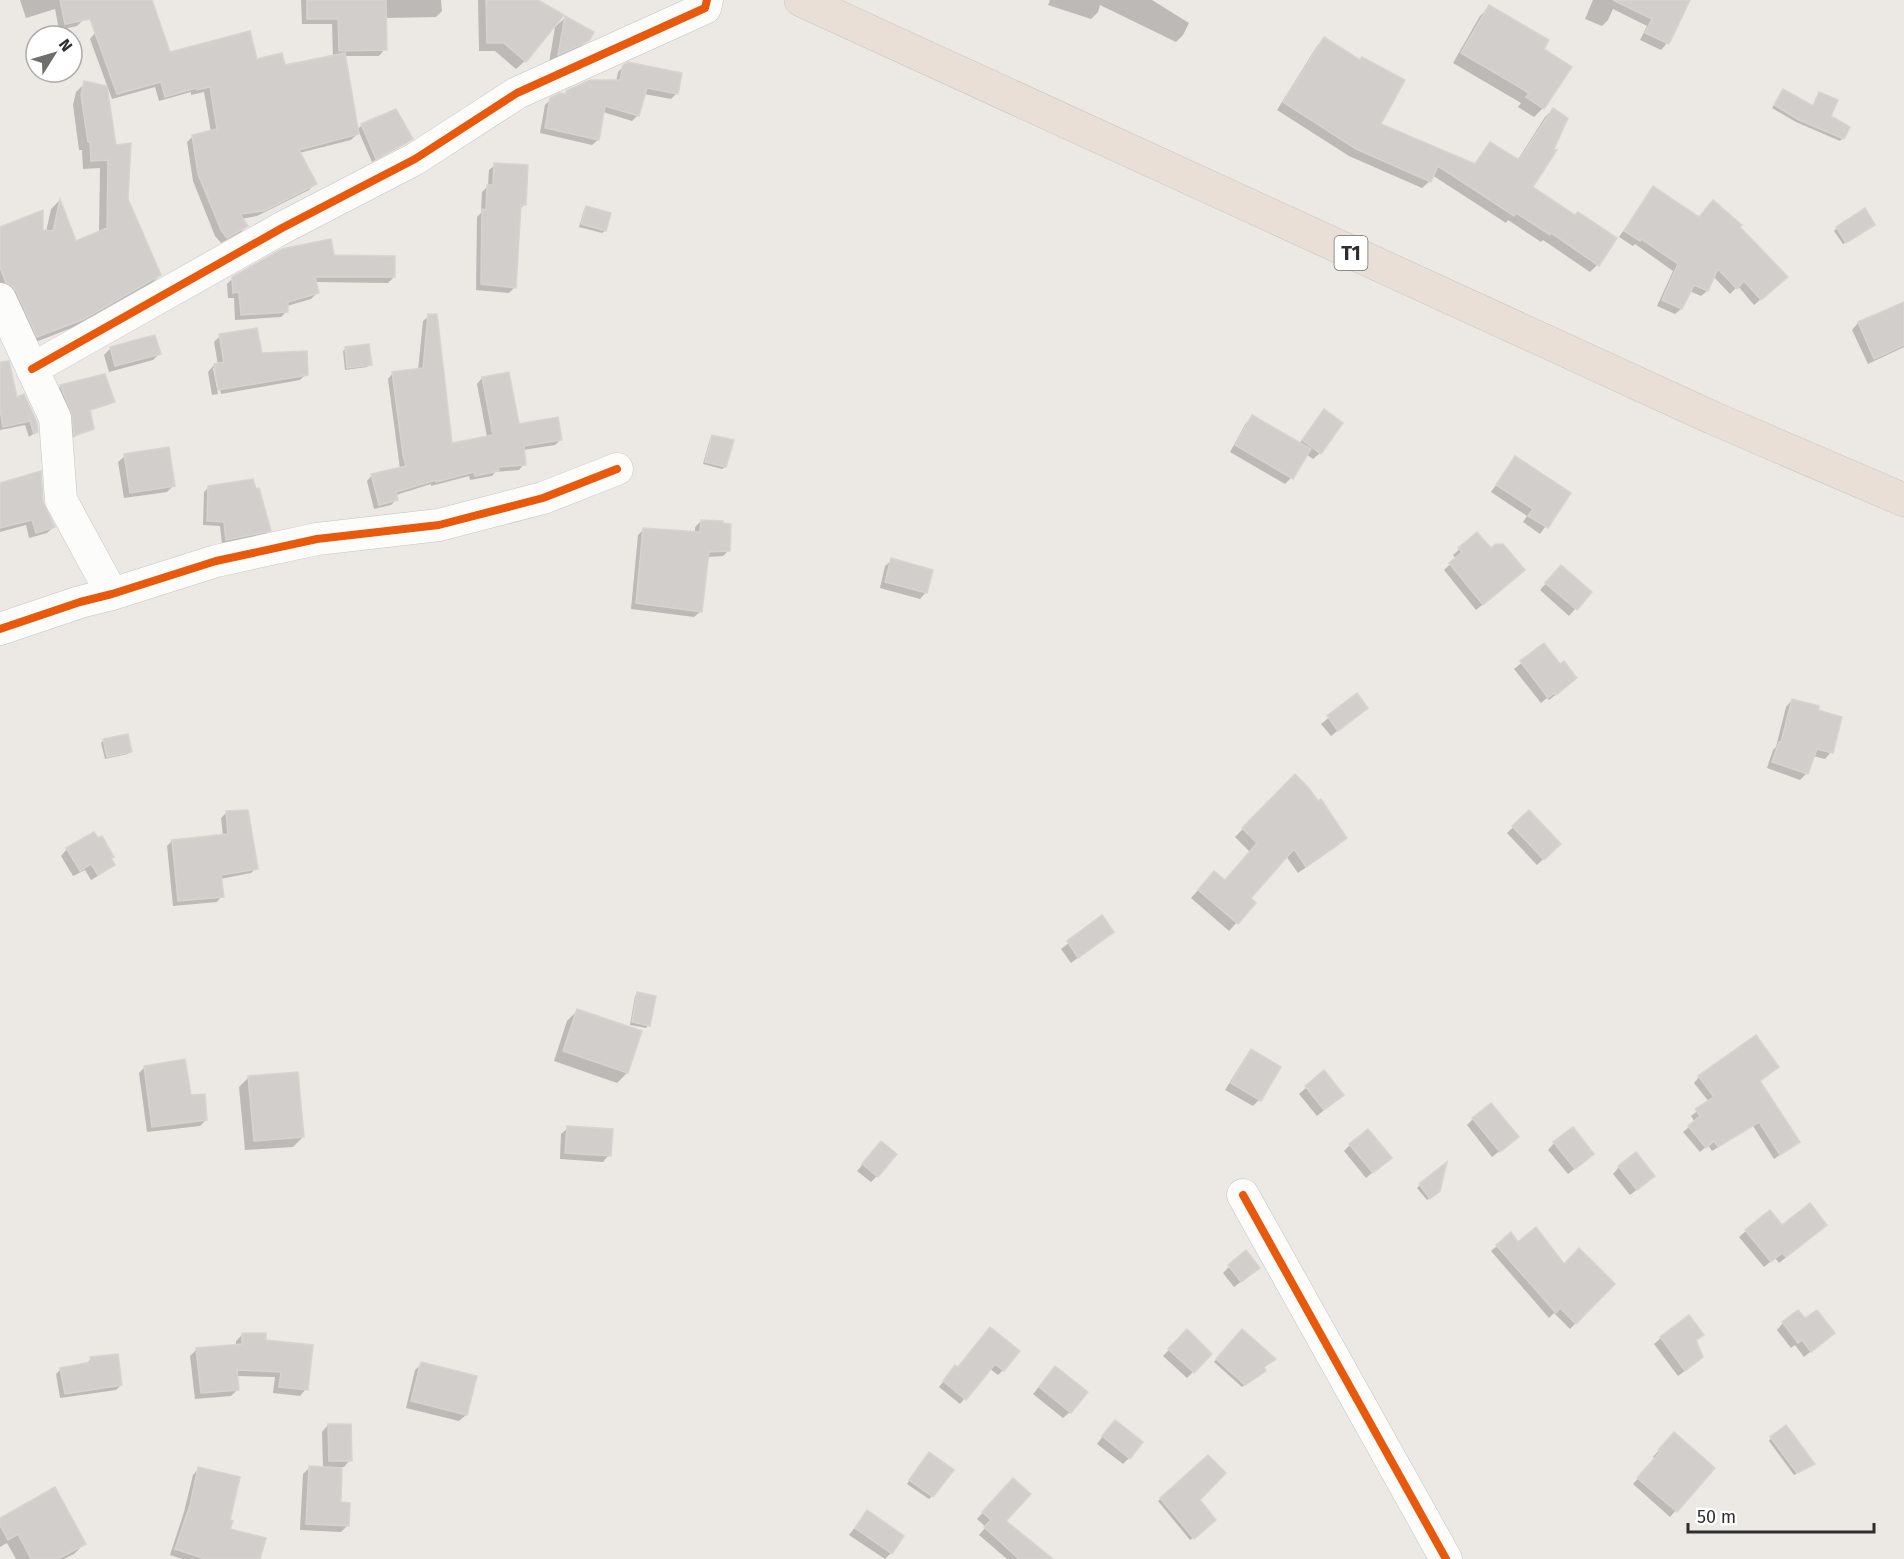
<svg xmlns="http://www.w3.org/2000/svg" width="1904" height="1559" viewBox="0 0 1904 1559" font-family="'Fira Sans',sans-serif">
	<style>
		.shadow { fill: #0003 }
		.building { fill: #d1cecb; stroke: #d7d4d0; stroke-width: 1.5 }
		.lines { fill: none; stroke-linecap: round; stroke-linejoin: round }
		.minor-casing { stroke: #c5c4c5; stroke-width: 33 }
		.highway-casing { stroke: #c6c5c4; stroke-width: 34 }
		.minor { stroke: #fcfcfb; stroke-width: 32 }
		.highway { stroke: #eadfd6; stroke-width: 33 }
		.cycleway-casing { stroke: #fff; stroke-width: 11 }
		.cycleway { stroke: #e8590c; stroke-width: 8 }
		.labels { text-anchor: middle; dominant-baseline: central; stroke-width: 5; stroke-linejoin: round; paint-order: stroke }
		.shield { fill: #fff; stroke: #6d6d6d; stroke-width: 1.5 }
		.shield-label { font-size: 20px; font-weight: bold; fill: #2e2e2e }
	</style>
	<rect width="100%" height="100%" fill="#ece8e4"/>
	<g class="shadow">
		<path d="M 20,0 L 77,0 L 83,20 L 77,26 L 59,30 L 55,9 L 26,18 Z"/>
		<path d="M 122,0 L 150,0 L 169,53 L 256,61 L 284,66 L 333,57 L 332,24 L 302,24 L 301,0 L 441,0 L 442,11 L 436,17 L 385,18 L 385,49 L 379,56 L 344,56 L 356,131 L 362,125 L 411,139 L 407,143 L 372,162 L 359,132 L 351,140 L 299,153 L 315,184 L 309,190 L 257,216 L 241,219 L 246,226 L 241,232 L 221,243 L 215,236 L 193,181 L 187,142 L 193,136 L 211,132 L 204,92 L 191,95 L 191,92 L 159,101 L 155,87 L 112,99 L 90,39 Z"/>
		<path d="M 478,0 L 535,0 L 525,61 L 516,69 L 495,51 L 479,51 Z"/>
		<path d="M 1050,0 L 1152,0 L 1189,23 L 1183,35 L 1176,42 L 1100,5 L 1098,12 L 1091,19 L 1048,5 Z"/>
		<path d="M 1593,0 L 1675,0 L 1685,5 L 1667,43 L 1661,50 L 1640,40 L 1647,26 L 1613,9 L 1608,20 L 1602,26 L 1585,19 Z"/>
		<path d="M 1490,7 L 1541,49 L 1543,108 L 1534,117 L 1518,107 L 1521,103 L 1453,63 L 1480,16 Z"/>
		<path d="M 565,18 L 588,40 L 577,50 L 549,63 L 555,27 Z"/>
		<path d="M 1324,39 L 1379,124 L 1474,165 L 1490,143 L 1517,161 L 1545,117 L 1553,109 L 1531,188 L 1575,216 L 1615,239 L 1597,265 L 1590,272 L 1543,240 L 1541,242 L 1508,220 L 1506,223 L 1432,175 L 1430,181 L 1422,188 L 1349,156 L 1277,110 L 1317,46 Z"/>
		<path d="M 624,66 L 677,93 L 671,99 L 644,94 L 638,115 L 632,121 L 603,112 L 598,140 L 592,145 L 540,133 L 545,105 L 551,99 L 563,96 L 567,92 L 616,82 L 618,72 Z"/>
		<path d="M 85,83 L 115,147 L 127,199 L 160,275 L 151,284 L 74,327 L 28,345 L 0,292 L 0,228 L 46,232 L 51,209 L 59,201 L 75,243 L 99,233 L 100,168 L 83,169 L 82,150 L 79,150 L 73,105 L 76,92 Z"/>
		<path d="M 1783,91 L 1812,107 L 1819,94 L 1829,117 L 1843,138 L 1840,141 L 1796,122 L 1772,108 Z"/>
		<path d="M 495,165 L 525,204 L 519,210 L 515,287 L 509,293 L 476,290 L 477,217 L 481,213 L 482,192 L 488,186 L 489,170 Z"/>
		<path d="M 1653,188 L 1699,218 L 1738,227 L 1780,283 L 1754,305 L 1738,286 L 1730,294 L 1713,276 L 1707,291 L 1701,296 L 1689,291 L 1681,309 L 1675,314 L 1657,306 L 1673,271 L 1635,244 L 1633,246 L 1619,237 Z"/>
		<path d="M 587,207 L 605,231 L 602,233 L 579,227 L 584,210 Z"/>
		<path d="M 1871,227 L 1843,244 L 1834,231 L 1837,228 Z"/>
		<path d="M 333,257 L 394,277 L 388,283 L 315,282 L 317,293 L 311,299 L 287,306 L 287,311 L 281,317 L 235,320 L 234,298 L 228,298 L 227,284 L 233,278 Z"/>
		<path d="M 1904,303 L 1904,347 L 1868,364 L 1852,330 L 1858,323 Z"/>
		<path d="M 429,316 L 451,445 L 487,437 L 477,384 L 482,378 L 518,425 L 560,440 L 555,445 L 523,450 L 524,464 L 519,470 L 495,472 L 492,476 L 470,480 L 469,476 L 431,486 L 431,484 L 396,495 L 397,499 L 391,505 L 374,509 L 367,481 L 372,475 L 400,469 L 388,379 L 393,373 L 418,370 L 423,321 Z"/>
		<path d="M 220,336 L 260,355 L 306,374 L 300,380 L 221,394 L 216,368 L 213,368 L 218,394 L 212,395 L 208,372 L 214,365 L 218,365 L 214,342 Z"/>
		<path d="M 111,348 L 159,354 L 153,360 L 109,372 L 104,355 Z"/>
		<path d="M 346,348 L 370,364 L 367,367 L 345,370 L 343,351 Z"/>
		<path d="M 104,376 L 113,401 L 110,404 L 89,411 L 92,428 L 72,438 L 58,389 L 60,387 Z"/>
		<path d="M 23,396 L 36,432 L 29,437 L 25,425 L 0,430 L 0,397 L 16,398 Z"/>
		<path d="M 1324,411 L 1320,453 L 1313,459 L 1306,454 L 1291,478 L 1285,484 L 1230,452 L 1246,423 L 1253,417 L 1299,444 Z"/>
		<path d="M 713,437 L 725,467 L 722,469 L 703,464 L 710,439 Z"/>
		<path d="M 125,456 L 173,486 L 167,492 L 124,498 L 118,462 Z"/>
		<path d="M 1515,458 L 1569,494 L 1540,534 L 1523,522 L 1527,516 L 1491,492 Z"/>
		<path d="M 0,483 L 42,502 L 54,527 L 47,533 L 29,538 L 26,525 L 0,532 Z"/>
		<path d="M 209,487 L 270,530 L 265,534 L 222,544 L 220,526 L 203,525 L 204,492 Z"/>
		<path d="M 701,521 L 729,550 L 723,556 L 707,557 L 700,612 L 694,617 L 631,609 L 638,535 L 643,530 L 695,534 L 695,527 Z"/>
		<path d="M 1477,534 L 1517,576 L 1476,610 L 1444,570 L 1456,559 L 1453,555 Z"/>
		<path d="M 892,560 L 926,592 L 920,599 L 880,588 L 885,566 Z"/>
		<path d="M 1555,573 L 1590,592 L 1569,616 L 1540,590 Z"/>
		<path d="M 1544,645 L 1569,684 L 1549,700 L 1547,698 L 1541,703 L 1514,669 Z"/>
		<path d="M 1356,696 L 1366,708 L 1331,736 L 1321,724 Z"/>
		<path d="M 1792,700 L 1831,752 L 1825,759 L 1813,756 L 1807,773 L 1800,780 L 1767,768 L 1773,750 L 1776,747 L 1786,707 Z"/>
		<path d="M 104,740 L 130,752 L 128,754 L 105,759 L 101,743 Z"/>
		<path d="M 1295,776 L 1345,838 L 1337,846 L 1298,873 L 1286,856 L 1249,898 L 1254,903 L 1229,931 L 1191,898 L 1207,880 L 1225,881 L 1250,852 L 1235,837 Z"/>
		<path d="M 227,812 L 256,868 L 251,873 L 220,879 L 222,896 L 217,902 L 173,906 L 167,846 L 172,841 L 223,836 L 221,818 Z"/>
		<path d="M 1529,812 L 1559,844 L 1537,865 L 1507,833 Z"/>
		<path d="M 67,849 L 110,859 L 113,864 L 106,871 L 91,880 L 85,870 L 73,876 L 61,856 Z"/>
		<path d="M 1102,917 L 1112,932 L 1071,963 L 1061,949 Z"/>
		<path d="M 638,994 L 648,1025 L 646,1028 L 630,1025 L 635,996 Z"/>
		<path d="M 577,1011 L 640,1032 L 627,1073 L 617,1083 L 554,1061 L 567,1021 Z"/>
		<path d="M 1251,1051 L 1259,1100 L 1253,1106 L 1225,1090 L 1245,1058 Z"/>
		<path d="M 145,1067 L 190,1097 L 206,1120 L 200,1126 L 147,1132 L 139,1073 Z"/>
		<path d="M 1777,1067 L 1759,1082 L 1798,1142 L 1774,1159 L 1753,1126 L 1712,1151 L 1708,1145 L 1700,1152 L 1683,1132 L 1695,1122 L 1691,1116 L 1709,1102 L 1694,1083 L 1699,1077 Z"/>
		<path d="M 1324,1072 L 1335,1101 L 1317,1116 L 1299,1094 Z"/>
		<path d="M 249,1077 L 303,1137 L 293,1147 L 245,1150 L 239,1087 Z"/>
		<path d="M 1473,1119 L 1510,1143 L 1492,1157 L 1467,1125 Z"/>
		<path d="M 568,1128 L 609,1155 L 603,1162 L 560,1159 L 561,1134 Z"/>
		<path d="M 881,1143 L 877,1176 L 871,1182 L 857,1171 Z"/>
		<path d="M 1554,1143 L 1586,1160 L 1568,1174 L 1548,1150 Z"/>
		<path d="M 1350,1145 L 1383,1164 L 1366,1178 L 1344,1151 Z"/>
		<path d="M 1619,1167 L 1647,1182 L 1630,1195 L 1613,1174 Z"/>
		<path d="M 1420,1185 L 1436,1193 L 1427,1200 L 1417,1188 Z"/>
		<path d="M 1746,1231 L 1819,1231 L 1779,1263 L 1775,1258 L 1764,1267 L 1739,1237 Z"/>
		<path d="M 1518,1244 L 1563,1266 L 1613,1284 L 1570,1329 L 1554,1313 L 1549,1318 L 1491,1251 L 1497,1246 Z"/>
		<path d="M 1229,1267 L 1251,1274 L 1234,1287 L 1223,1273 Z"/>
		<path d="M 1783,1323 L 1833,1333 L 1804,1357 L 1795,1345 L 1791,1348 L 1777,1330 Z"/>
		<path d="M 1187,1331 L 1210,1355 L 1187,1378 L 1163,1356 Z"/>
		<path d="M 1242,1331 L 1262,1367 L 1261,1373 L 1242,1387 L 1214,1362 Z"/>
		<path d="M 243,1334 L 264,1341 L 306,1389 L 300,1396 L 273,1393 L 275,1377 L 236,1376 L 237,1390 L 231,1396 L 195,1399 L 190,1356 L 196,1350 L 236,1346 L 236,1341 Z"/>
		<path d="M 985,1334 L 1003,1370 L 998,1375 L 989,1368 L 960,1404 L 939,1387 L 951,1372 L 958,1368 Z"/>
		<path d="M 1702,1335 L 1696,1341 L 1694,1364 L 1678,1376 L 1654,1344 L 1661,1338 Z"/>
		<path d="M 91,1359 L 121,1385 L 116,1390 L 60,1398 L 56,1374 L 61,1369 L 85,1365 Z"/>
		<path d="M 422,1364 L 466,1415 L 459,1421 L 406,1408 L 415,1370 Z"/>
		<path d="M 1049,1374 L 1070,1412 L 1063,1418 L 1033,1394 Z"/>
		<path d="M 328,1425 L 350,1460 L 344,1467 L 341,1467 L 339,1504 L 347,1526 L 341,1532 L 300,1530 L 303,1474 L 309,1468 L 323,1468 L 322,1432 Z"/>
		<path d="M 1109,1428 L 1129,1458 L 1123,1464 L 1097,1444 Z"/>
		<path d="M 1771,1438 L 1811,1466 L 1794,1475 L 1769,1441 Z"/>
		<path d="M 1669,1439 L 1713,1468 L 1670,1517 L 1633,1484 L 1655,1459 L 1653,1457 Z"/>
		<path d="M 927,1456 L 932,1496 L 929,1499 L 907,1484 Z"/>
		<path d="M 1208,1457 L 1198,1499 L 1212,1523 L 1190,1540 L 1158,1501 Z"/>
		<path d="M 199,1468 L 228,1521 L 228,1530 L 259,1559 L 182,1559 L 170,1555 L 184,1512 L 193,1475 Z"/>
		<path d="M 1007,1486 L 1004,1522 L 1050,1559 L 1007,1559 L 979,1535 L 986,1527 L 977,1519 Z"/>
		<path d="M 867,1512 L 891,1553 L 885,1559 L 849,1535 Z"/>
		<path d="M 0,1519 L 84,1544 L 74,1554 L 64,1559 L 16,1559 L 7,1543 L 0,1547 Z"/>
	</g>
	<g class="building">
		<path d="M 60,0 L 152,0 L 170,52 L 250,31 L 257,59 L 282,53 L 285,65 L 345,53 L 359,134 L 299,150 L 317,184 L 264,211 L 240,214 L 248,226 L 227,238 L 221,230 L 198,174 L 192,135 L 217,129 L 210,87 L 197,90 L 196,88 L 165,97 L 161,82 L 117,94 L 90,19 L 65,24 Z"/>
		<path d="M 307,0 L 386,0 L 387,50 L 339,51 L 338,19 L 307,19 Z"/>
		<path d="M 486,0 L 538,0 L 564,15 L 526,62 L 504,43 L 487,43 Z"/>
		<path d="M 1613,0 L 1690,0 L 1669,44 L 1645,33 L 1652,19 Z"/>
		<path d="M 1489,5 L 1549,40 L 1544,49 L 1572,67 L 1544,109 L 1526,97 L 1529,93 L 1461,53 Z"/>
		<path d="M 565,16 L 594,32 L 589,41 L 558,55 Z"/>
		<path d="M 1324,37 L 1360,60 L 1362,57 L 1405,80 L 1381,124 L 1475,164 L 1490,142 L 1519,160 L 1553,108 L 1568,118 L 1554,149 L 1557,150 L 1533,187 L 1575,215 L 1578,212 L 1617,238 L 1599,266 L 1551,233 L 1550,235 L 1516,213 L 1514,216 L 1438,166 L 1431,182 L 1356,149 L 1283,102 Z"/>
		<path d="M 628,62 L 682,73 L 678,94 L 647,88 L 639,116 L 605,106 L 599,140 L 545,128 L 550,98 L 560,93 L 566,94 L 566,91 L 590,80 L 620,80 L 623,65 Z"/>
		<path d="M 84,81 L 107,86 L 116,145 L 131,143 L 128,199 L 161,275 L 84,319 L 37,337 L 16,291 L 11,285 L 6,283 L 0,267 L 0,227 L 43,210 L 43,230 L 53,231 L 60,199 L 76,241 L 107,228 L 108,160 L 91,161 L 90,142 L 88,142 L 81,95 Z"/>
		<path d="M 1783,89 L 1813,106 L 1819,92 L 1838,100 L 1831,116 L 1850,127 L 1844,139 L 1799,120 L 1774,105 Z"/>
		<path d="M 396,109 L 413,139 L 376,159 L 361,124 Z"/>
		<path d="M 494,163 L 528,165 L 526,205 L 521,205 L 516,288 L 481,284 L 482,209 L 486,210 L 487,185 L 493,185 Z"/>
		<path d="M 1653,186 L 1699,217 L 1713,200 L 1742,225 L 1740,227 L 1788,277 L 1761,300 L 1744,281 L 1737,289 L 1718,269 L 1708,291 L 1694,285 L 1682,309 L 1662,300 L 1678,264 L 1641,239 L 1640,241 L 1624,231 Z"/>
		<path d="M 586,206 L 611,213 L 606,231 L 581,224 Z"/>
		<path d="M 1865,208 L 1875,225 L 1846,243 L 1836,227 Z"/>
		<path d="M 331,239 L 334,255 L 395,256 L 395,277 L 315,277 L 319,293 L 288,302 L 288,312 L 241,315 L 239,292 L 233,293 L 232,277 L 282,249 Z"/>
		<path d="M 1904,302 L 1904,345 L 1874,359 L 1858,322 Z"/>
		<path d="M 428,314 L 437,314 L 452,443 L 493,435 L 482,377 L 509,372 L 519,424 L 558,417 L 562,440 L 524,446 L 526,465 L 498,467 L 499,471 L 475,476 L 474,472 L 436,482 L 436,480 L 396,492 L 398,500 L 379,505 L 371,474 L 406,466 L 403,455 L 392,372 L 423,368 Z"/>
		<path d="M 257,328 L 262,353 L 307,351 L 308,375 L 218,390 L 214,364 L 224,362 L 219,334 Z"/>
		<path d="M 155,335 L 161,354 L 115,366 L 110,347 Z"/>
		<path d="M 369,344 L 372,365 L 347,368 L 345,347 Z"/>
		<path d="M 9,361 L 17,397 L 24,394 L 37,423 L 38,432 L 34,434 L 30,421 L 3,427 L 0,409 L 0,362 Z"/>
		<path d="M 105,374 L 115,402 L 90,410 L 94,429 L 74,436 L 71,411 L 60,385 Z"/>
		<path d="M 1324,409 L 1343,423 L 1321,454 L 1302,440 Z"/>
		<path d="M 1252,415 L 1311,449 L 1293,479 L 1235,445 Z"/>
		<path d="M 712,435 L 734,440 L 726,467 L 705,462 Z"/>
		<path d="M 169,447 L 175,486 L 130,493 L 124,454 Z"/>
		<path d="M 1515,456 L 1571,493 L 1548,528 L 1528,516 L 1533,509 L 1496,485 Z"/>
		<path d="M 41,471 L 43,502 L 55,527 L 36,533 L 32,520 L 0,528 L 0,483 Z"/>
		<path d="M 253,479 L 256,489 L 259,488 L 271,531 L 226,540 L 224,522 L 207,521 L 208,486 Z"/>
		<path d="M 701,520 L 723,521 L 723,523 L 731,524 L 730,551 L 709,552 L 702,612 L 636,603 L 643,528 L 700,532 Z"/>
		<path d="M 1477,532 L 1491,548 L 1496,544 L 1503,544 L 1525,570 L 1483,605 L 1449,563 L 1462,552 L 1458,548 Z"/>
		<path d="M 891,558 L 933,570 L 927,593 L 885,582 Z"/>
		<path d="M 1561,565 L 1592,592 L 1577,610 L 1545,583 Z"/>
		<path d="M 1544,643 L 1560,664 L 1564,661 L 1577,678 L 1556,695 L 1554,693 L 1548,698 L 1520,661 Z"/>
		<path d="M 1357,693 L 1368,708 L 1338,731 L 1327,716 Z"/>
		<path d="M 1792,699 L 1819,706 L 1818,710 L 1842,717 L 1833,753 L 1817,749 L 1808,774 L 1772,762 L 1779,742 L 1781,742 Z"/>
		<path d="M 128,734 L 132,752 L 107,757 L 103,739 Z"/>
		<path d="M 1295,774 L 1308,787 L 1318,801 L 1321,799 L 1347,838 L 1306,867 L 1294,849 L 1251,898 L 1256,903 L 1238,924 L 1198,890 L 1214,871 L 1225,880 L 1257,843 L 1242,828 Z"/>
		<path d="M 248,810 L 258,869 L 221,875 L 224,897 L 178,901 L 172,840 L 228,834 L 226,811 Z"/>
		<path d="M 1529,810 L 1561,844 L 1544,860 L 1512,826 Z"/>
		<path d="M 94,832 L 98,838 L 102,836 L 114,857 L 111,858 L 115,865 L 98,875 L 91,864 L 80,871 L 66,848 Z"/>
		<path d="M 1102,915 L 1114,932 L 1078,958 L 1067,941 Z"/>
		<path d="M 637,992 L 656,996 L 650,1026 L 632,1022 Z"/>
		<path d="M 577,1009 L 642,1031 L 628,1073 L 563,1051 Z"/>
		<path d="M 1756,1035 L 1779,1067 L 1760,1081 L 1800,1142 L 1780,1155 L 1759,1122 L 1718,1147 L 1714,1141 L 1706,1148 L 1688,1126 L 1700,1116 L 1695,1109 L 1714,1097 L 1698,1076 Z"/>
		<path d="M 1251,1049 L 1281,1067 L 1261,1101 L 1231,1083 Z"/>
		<path d="M 185,1059 L 191,1095 L 205,1094 L 207,1120 L 152,1127 L 144,1066 Z"/>
		<path d="M 1324,1070 L 1344,1095 L 1324,1110 L 1305,1086 Z"/>
		<path d="M 298,1072 L 304,1137 L 254,1141 L 248,1076 Z"/>
		<path d="M 1491,1103 L 1519,1137 L 1500,1152 L 1472,1118 Z"/>
		<path d="M 567,1126 L 613,1129 L 611,1156 L 565,1153 Z"/>
		<path d="M 1573,1127 L 1594,1154 L 1575,1169 L 1553,1142 Z"/>
		<path d="M 1368,1129 L 1392,1158 L 1373,1173 L 1349,1144 Z"/>
		<path d="M 881,1141 L 897,1154 L 878,1177 L 862,1164 Z"/>
		<path d="M 1636,1152 L 1655,1176 L 1637,1190 L 1618,1166 Z"/>
		<path d="M 1447,1162 L 1440,1191 L 1430,1199 L 1419,1184 Z"/>
		<path d="M 1810,1203 L 1827,1225 L 1786,1257 L 1782,1253 L 1771,1262 L 1745,1230 L 1770,1210 L 1782,1225 Z"/>
		<path d="M 1536,1227 L 1564,1264 L 1579,1248 L 1615,1284 L 1576,1324 L 1560,1308 L 1556,1313 L 1496,1245 L 1511,1232 L 1518,1242 Z"/>
		<path d="M 1246,1250 L 1260,1268 L 1241,1282 L 1228,1265 Z"/>
		<path d="M 1798,1310 L 1805,1318 L 1817,1310 L 1835,1333 L 1811,1352 L 1802,1340 L 1798,1343 L 1782,1322 Z"/>
		<path d="M 1689,1315 L 1704,1335 L 1696,1340 L 1703,1357 L 1685,1371 L 1660,1337 Z"/>
		<path d="M 990,1327 L 1020,1351 L 1004,1371 L 995,1364 L 966,1400 L 943,1381 L 955,1365 L 958,1367 Z"/>
		<path d="M 1187,1329 L 1212,1354 L 1194,1373 L 1168,1349 Z"/>
		<path d="M 1242,1329 L 1276,1359 L 1264,1367 L 1266,1371 L 1245,1385 L 1216,1359 Z"/>
		<path d="M 242,1333 L 266,1333 L 266,1340 L 313,1345 L 308,1390 L 279,1387 L 281,1372 L 237,1370 L 239,1390 L 201,1393 L 196,1348 L 242,1344 Z"/>
		<path d="M 118,1354 L 122,1385 L 65,1394 L 60,1368 L 91,1362 L 90,1357 Z"/>
		<path d="M 421,1362 L 477,1376 L 467,1415 L 411,1401 Z"/>
		<path d="M 1055,1366 L 1088,1392 L 1071,1413 L 1039,1387 Z"/>
		<path d="M 1115,1420 L 1143,1442 L 1130,1459 L 1102,1436 Z"/>
		<path d="M 328,1424 L 351,1424 L 352,1461 L 329,1461 Z"/>
		<path d="M 1786,1425 L 1815,1464 L 1797,1473 L 1770,1437 Z"/>
		<path d="M 1674,1432 L 1715,1468 L 1677,1512 L 1637,1478 L 1660,1452 L 1658,1450 Z"/>
		<path d="M 929,1452 L 954,1470 L 933,1497 L 909,1480 Z"/>
		<path d="M 1208,1455 L 1226,1473 L 1200,1500 L 1216,1520 L 1194,1539 L 1160,1498 Z"/>
		<path d="M 309,1466 L 342,1468 L 341,1502 L 350,1503 L 349,1526 L 306,1524 Z"/>
		<path d="M 198,1467 L 240,1477 L 230,1520 L 233,1521 L 230,1529 L 266,1538 L 260,1559 L 205,1559 L 175,1549 L 190,1505 Z"/>
		<path d="M 1013,1478 L 1031,1494 L 1006,1521 L 1053,1559 L 1019,1559 L 984,1527 L 991,1520 L 982,1512 Z"/>
		<path d="M 55,1487 L 86,1544 L 58,1559 L 31,1559 L 18,1534 L 8,1540 L 0,1525 L 0,1518 Z"/>
		<path d="M 867,1510 L 904,1536 L 892,1554 L 855,1528 Z"/>
	</g>
	<g class="lines">
		<g class="minor-casing">
			<g id="minor">
				<path d="M 0,299 L 55,418 L 61,500 L 112,594"/>
				<path d="M 32,369 L 282,228 L 415,159 L 517,93 L 705,8 L 707,0"/>
				<path d="M 0,629 L 80,602 L 112,594 L 216,561 L 317,539 L 439,525 L 543,498 L 617,469"/>
				<path d="M 1243,1195 L 1446,1559"/>
			</g>
		</g>
		<g class="highway-casing">
			<path id="highway" d="M 801,0 L 1713,418 L 1904,500"/>
		</g>
		<use href="#minor" class="minor"/>
		<use href="#highway" class="highway"/>
		<g class="cycleway-casing">
			<g id="cycleway">
				<path d="M 32,369 L 282,228 L 415,159 L 517,93 L 705,8 L 707,0"/>
				<path d="M 0,629 L 80,602 L 112,594 L 216,561 L 317,539 L 439,525 L 543,498 L 617,469"/>
				<path d="M 1243,1195 L 1446,1559"/>
			</g>
		</g>
		<use href="#cycleway" class="cycleway"/>
	</g>
	<g class="labels">
		<rect class="shield" x="1334.5" y="236" width="33" height="34" rx="4.5"/>
		<g class="shield-label">
			<text x="1351" y="253">T1</text>
		</g>
	</g>
	<g transform="translate(54 54) rotate(53)"><circle r="28" fill="#ffffff" stroke="#ababab" stroke-width="1.5"/>
	<path d="M0-4.5L10 22L0 15L-10 22Z" fill="#706f6e"/>
	<text y="-9" font-size="16" font-weight="bold" text-anchor="middle" fill="#2e2e2e">N</text>
	</g>
	<path d="M1688 1523v9h186v-9" fill="none" stroke="#2e2e2e" stroke-width="3"/>
	<text x="1697" y="1523" font-size="18" fill="#2e2e2e" stroke="#ffffff" stroke-width="4.5" paint-order="stroke">50 m</text>
</svg>
